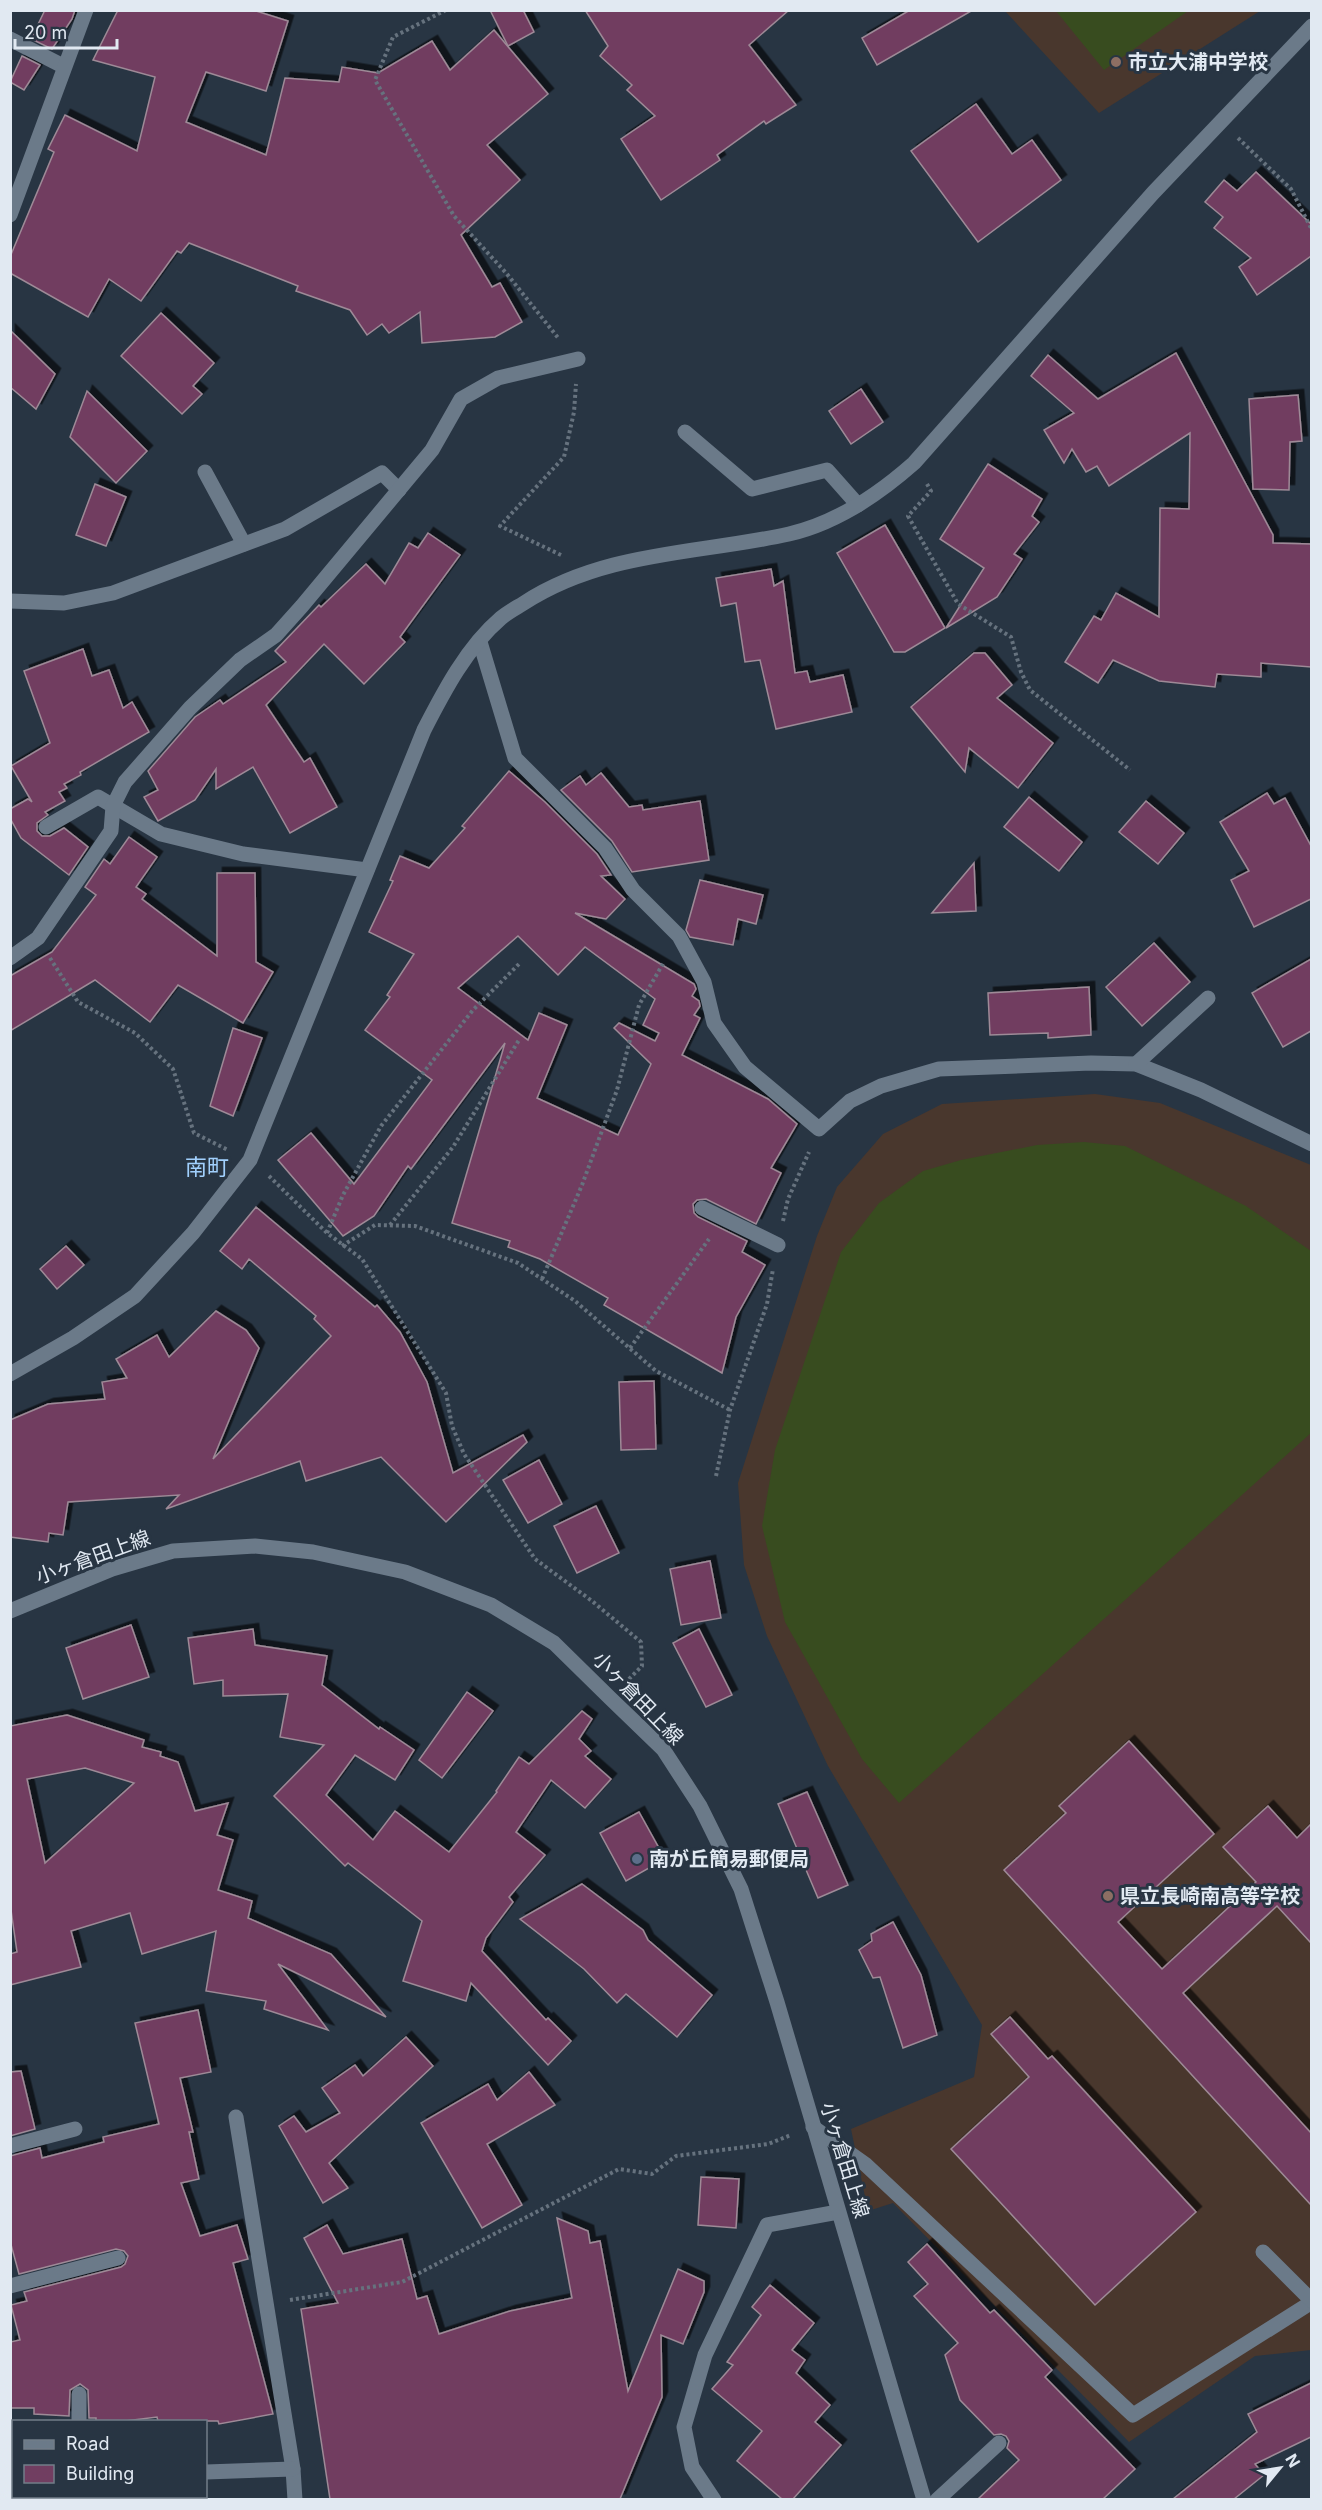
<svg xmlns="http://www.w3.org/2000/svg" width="1322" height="2510" viewBox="0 0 1322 2510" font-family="Inter,'Noto Sans JP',sans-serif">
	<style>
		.education { fill: #49372d }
		.grass { fill: #384c1f }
		.building { fill: #713e61; stroke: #9e8a97; stroke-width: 1.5; fill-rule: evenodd; filter: url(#shadow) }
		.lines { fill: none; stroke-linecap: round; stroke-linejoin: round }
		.path { stroke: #66727e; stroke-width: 4; stroke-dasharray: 3 3; stroke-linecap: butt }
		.lane { stroke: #6b7a89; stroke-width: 15 }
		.street { stroke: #6b7a89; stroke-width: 15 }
		.secondary { stroke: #6b7a89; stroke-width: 15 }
		.education-dot { fill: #8d6e63; stroke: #283543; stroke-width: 2 }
		.service-dot { fill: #5c6f8a; stroke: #283543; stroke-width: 2 }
		.labels { text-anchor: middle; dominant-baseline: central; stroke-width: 6; stroke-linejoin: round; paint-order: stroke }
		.poi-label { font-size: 20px; font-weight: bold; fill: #e1e9f2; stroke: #283543; text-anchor: start }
		.street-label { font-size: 20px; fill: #e1e9f2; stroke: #283543 }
		.quarter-label { font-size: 22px; fill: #a1d0fd; stroke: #283543 }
	</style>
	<defs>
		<filter id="shadow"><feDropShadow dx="5.5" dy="-5.5" stdDeviation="0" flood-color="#0009"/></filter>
	</defs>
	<rect width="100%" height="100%" fill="#283543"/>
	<g class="education">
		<path d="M 1005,11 L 1260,11 L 1099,113 Z"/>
		<path d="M 1095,1094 L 1160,1103 L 1311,1165 L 1311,2350 L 1255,2356 L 1129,2442 L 893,2203 L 868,2211 L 851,2129 L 974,2077 L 982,2025 L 828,1766 L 767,1636 L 744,1565 L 738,1483 L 817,1236 L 837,1187 L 883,1134 L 942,1104 Z"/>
	</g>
	<g class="grass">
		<path d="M 1056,11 L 1188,11 L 1104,70 Z"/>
		<path d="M 1084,1142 L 1125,1146 L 1246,1206 L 1311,1251 L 1311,1433 L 899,1803 L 862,1759 L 785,1622 L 762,1526 L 775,1450 L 841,1252 L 879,1203 L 923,1171 L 961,1160 L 1037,1145 Z"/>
	</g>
	<g class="building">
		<path d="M 45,10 L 75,10 L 72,19 L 52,49 L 31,39 Z"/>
		<path d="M 118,10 L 253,10 L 288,21 L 266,91 L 206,72 L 186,122 L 266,155 L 285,78 L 339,82 L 342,67 L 378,73 L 432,41 L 450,70 L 494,30 L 548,94 L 487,145 L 520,180 L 461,235 L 492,287 L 500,283 L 522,322 L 495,337 L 422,343 L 420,312 L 389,333 L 382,324 L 367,335 L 350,310 L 296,291 L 298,286 L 189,243 L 181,253 L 177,251 L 141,301 L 109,279 L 88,317 L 10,273 L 10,257 L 54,152 L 48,149 L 65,115 L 137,151 L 155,77 L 93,60 Z"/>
		<path d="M 490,10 L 523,10 L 534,32 L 508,46 Z"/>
		<path d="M 585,10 L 789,10 L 749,45 L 796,105 L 766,124 L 764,121 L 717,155 L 720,160 L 661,200 L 621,139 L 655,116 L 627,90 L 632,85 L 600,56 L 608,46 Z"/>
		<path d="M 910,10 L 973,10 L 877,65 L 862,38 Z"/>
		<path d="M 22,56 L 40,65 L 24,90 L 10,82 Z"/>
		<path d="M 976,104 L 1012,154 L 1032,140 L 1061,180 L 978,242 L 911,151 Z"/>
		<path d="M 1256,172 L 1311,224 L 1311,256 L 1257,295 L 1239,267 L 1251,258 L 1214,228 L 1223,217 L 1205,202 L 1224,180 L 1237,191 Z"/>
		<path d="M 161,313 L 214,363 L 193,386 L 202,394 L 182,414 L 121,356 Z"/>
		<path d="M 10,330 L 55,374 L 36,409 L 10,387 Z"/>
		<path d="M 1176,353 L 1273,535 L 1273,543 L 1311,544 L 1311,667 L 1261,663 L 1261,677 L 1217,674 L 1215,687 L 1159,681 L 1113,660 L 1098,683 L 1065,662 L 1094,616 L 1101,620 L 1116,593 L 1159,617 L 1160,508 L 1189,509 L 1190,433 L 1109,486 L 1097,466 L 1086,472 L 1072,449 L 1064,463 L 1044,430 L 1074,413 L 1031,376 L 1048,355 L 1098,399 Z"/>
		<path d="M 861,389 L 883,422 L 851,444 L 829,411 Z"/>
		<path d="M 87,391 L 147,451 L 116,483 L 70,437 Z"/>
		<path d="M 1298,395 L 1302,441 L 1290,442 L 1289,490 L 1253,489 L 1249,399 Z"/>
		<path d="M 988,464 L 1042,499 L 1032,516 L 1039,522 L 1014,554 L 1022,559 L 997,597 L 946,628 L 984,568 L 940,539 Z"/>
		<path d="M 95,484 L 126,497 L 106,546 L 76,535 Z"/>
		<path d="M 885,525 L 945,628 L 905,652 L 894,652 L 837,553 Z"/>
		<path d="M 428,533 L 460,555 L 400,637 L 405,642 L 364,684 L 324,644 L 266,705 L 304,762 L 310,758 L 337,807 L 290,833 L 253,767 L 216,789 L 216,769 L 195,800 L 158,821 L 144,797 L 158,790 L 148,771 L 195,717 L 220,700 L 223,704 L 286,662 L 275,651 L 319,605 L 321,607 L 366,564 L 385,584 L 409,543 L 418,548 Z"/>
		<path d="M 771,569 L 774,586 L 783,581 L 795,673 L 807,671 L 810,682 L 843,675 L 852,712 L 776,729 L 760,660 L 745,662 L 736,603 L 721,606 L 716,578 Z"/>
		<path d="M 83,649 L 92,676 L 109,670 L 123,708 L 132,702 L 149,732 L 80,772 L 81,775 L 64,784 L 67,788 L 59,792 L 65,801 L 45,812 L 48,815 L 37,823 L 37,831 L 42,836 L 50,836 L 64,828 L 88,847 L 69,875 L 21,838 L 10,818 L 10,809 L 28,799 L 32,802 L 11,766 L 50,743 L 24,671 Z"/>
		<path d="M 974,653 L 985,653 L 1012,685 L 997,698 L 1053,743 L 1018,788 L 969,748 L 965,772 L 911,707 Z"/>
		<path d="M 509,771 L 545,802 L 597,854 L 611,875 L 601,876 L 625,899 L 606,919 L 575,913 L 694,984 L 696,989 L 692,996 L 699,1001 L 700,1006 L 694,1015 L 700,1018 L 682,1055 L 768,1099 L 797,1124 L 771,1168 L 781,1173 L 756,1224 L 706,1199 L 697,1200 L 693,1204 L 694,1213 L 698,1217 L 747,1241 L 742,1252 L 765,1265 L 736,1317 L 722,1373 L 604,1305 L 608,1298 L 540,1259 L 508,1247 L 510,1241 L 452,1223 L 505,1043 L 411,1169 L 408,1166 L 374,1216 L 343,1236 L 278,1160 L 311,1133 L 354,1184 L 432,1080 L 365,1030 L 390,997 L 387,995 L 414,954 L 369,932 L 393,881 L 390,880 L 400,856 L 429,868 L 465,828 L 462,826 ZM 518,936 L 558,975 L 585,947 L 655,999 L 643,1025 L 659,1033 L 655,1041 L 619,1023 L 614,1028 L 651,1064 L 618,1135 L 537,1098 L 567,1025 L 539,1013 L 528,1040 L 458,988 Z"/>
		<path d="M 601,773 L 629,807 L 642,805 L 643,810 L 700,801 L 709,860 L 632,872 L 612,841 L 561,790 L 580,776 L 586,785 Z"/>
		<path d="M 1267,793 L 1274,804 L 1285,798 L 1311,846 L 1311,899 L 1254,927 L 1231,880 L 1249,871 L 1220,822 Z"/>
		<path d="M 1029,797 L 1082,842 L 1059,871 L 1004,827 Z"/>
		<path d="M 1146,801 L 1184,833 L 1158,864 L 1119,832 Z"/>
		<path d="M 129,837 L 157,857 L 136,887 L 146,894 L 142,899 L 217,956 L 217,873 L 255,873 L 256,962 L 273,972 L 243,1023 L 178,985 L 150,1022 L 95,980 L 10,1031 L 10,976 L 52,952 L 96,895 L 85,887 L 104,859 L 110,864 Z"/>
		<path d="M 974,863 L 976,911 L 932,913 Z"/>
		<path d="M 700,880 L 763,895 L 756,924 L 738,919 L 733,945 L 690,937 L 686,930 Z"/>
		<path d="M 1154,943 L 1190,982 L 1142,1026 L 1106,987 Z"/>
		<path d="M 1311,959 L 1311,1031 L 1283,1047 L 1252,993 Z"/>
		<path d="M 1089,987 L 1091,1035 L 1048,1038 L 1048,1033 L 990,1035 L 988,993 Z"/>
		<path d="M 233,1028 L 262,1038 L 233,1116 L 210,1106 Z"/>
		<path d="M 256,1207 L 375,1307 L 377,1305 L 400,1332 L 427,1382 L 453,1473 L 523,1435 L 527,1442 L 446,1522 L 381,1457 L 306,1481 L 300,1461 L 166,1509 L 179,1495 L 68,1502 L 63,1535 L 49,1533 L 48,1542 L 10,1537 L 10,1420 L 48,1404 L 105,1399 L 102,1382 L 127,1378 L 116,1359 L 157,1335 L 169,1357 L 216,1311 L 246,1330 L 259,1348 L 213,1459 L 331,1336 L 314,1319 L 316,1316 L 249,1259 L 242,1269 L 220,1251 Z"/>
		<path d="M 66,1246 L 84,1265 L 57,1289 L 40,1269 Z"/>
		<path d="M 654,1381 L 656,1449 L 621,1450 L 619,1382 Z"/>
		<path d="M 539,1460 L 562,1504 L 528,1523 L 503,1480 Z"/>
		<path d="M 596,1506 L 619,1553 L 577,1573 L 554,1526 Z"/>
		<path d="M 710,1561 L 721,1618 L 681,1625 L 670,1569 Z"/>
		<path d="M 131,1625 L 149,1677 L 83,1699 L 66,1648 Z"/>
		<path d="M 253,1629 L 255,1645 L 327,1656 L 322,1685 L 379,1729 L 380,1727 L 414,1750 L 395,1780 L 355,1755 L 326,1795 L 373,1840 L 395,1811 L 449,1852 L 497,1792 L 496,1791 L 519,1757 L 529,1764 L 582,1711 L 592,1719 L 579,1739 L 591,1751 L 585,1756 L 611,1779 L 585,1808 L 551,1780 L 516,1832 L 545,1855 L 509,1897 L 513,1902 L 486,1938 L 482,1951 L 546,2020 L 548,2018 L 571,2041 L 548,2065 L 471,1983 L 466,2001 L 403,1981 L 422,1921 L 348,1863 L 345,1866 L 274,1796 L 324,1745 L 280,1737 L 288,1694 L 223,1696 L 223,1680 L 194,1684 L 188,1638 Z"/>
		<path d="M 699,1629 L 732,1695 L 706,1707 L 673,1643 Z"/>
		<path d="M 467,1692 L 493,1711 L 442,1778 L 419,1760 Z"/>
		<path d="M 67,1715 L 144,1740 L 142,1747 L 161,1752 L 160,1756 L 178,1762 L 195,1811 L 228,1803 L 217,1835 L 233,1840 L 218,1890 L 252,1901 L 248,1918 L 331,1954 L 386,2017 L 278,1964 L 328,2030 L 264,2009 L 266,2001 L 206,1991 L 216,1931 L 142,1954 L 130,1913 L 71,1931 L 81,1967 L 10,1985 L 10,1954 L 17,1952 L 10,1903 L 10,1726 ZM 85,1768 L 134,1783 L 45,1863 L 27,1779 Z"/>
		<path d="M 1129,1741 L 1214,1834 L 1118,1922 L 1162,1969 L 1256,1882 L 1223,1847 L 1268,1806 L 1297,1838 L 1311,1824 L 1311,1943 L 1277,1906 L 1183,1993 L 1311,2133 L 1311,2205 L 1004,1870 L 1066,1813 L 1059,1806 Z"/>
		<path d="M 807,1792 L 848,1885 L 818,1898 L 778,1804 Z"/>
		<path d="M 639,1812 L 665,1859 L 626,1881 L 600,1833 Z"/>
		<path d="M 582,1884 L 643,1930 L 648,1940 L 712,1995 L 677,2037 L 626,1994 L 617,2003 L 584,1969 L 520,1919 Z"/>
		<path d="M 893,1922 L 921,1975 L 937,2035 L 903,2048 L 880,1977 L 873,1978 L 859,1950 L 872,1941 L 871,1934 Z"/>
		<path d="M 198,2010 L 211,2072 L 180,2078 L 193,2132 L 189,2132 L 199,2179 L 181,2183 L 200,2236 L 237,2225 L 248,2259 L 233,2263 L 273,2414 L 219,2424 L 218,2421 L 158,2421 L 157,2417 L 125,2421 L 96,2421 L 96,2418 L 89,2418 L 88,2390 L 80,2384 L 70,2390 L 69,2416 L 34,2414 L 34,2408 L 10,2408 L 10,2342 L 20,2340 L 11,2305 L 27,2301 L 24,2292 L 121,2267 L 125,2264 L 128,2256 L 124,2251 L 116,2249 L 19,2274 L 10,2241 L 10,2156 L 40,2148 L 42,2158 L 104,2142 L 103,2137 L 159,2124 L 135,2023 Z"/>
		<path d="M 1010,2017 L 1048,2059 L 1052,2056 L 1196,2212 L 1095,2305 L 951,2149 L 1029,2077 L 991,2034 Z"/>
		<path d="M 406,2037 L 433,2066 L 329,2163 L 348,2188 L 323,2203 L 279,2126 L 294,2116 L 306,2132 L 340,2113 L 322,2088 L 355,2065 L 363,2076 Z"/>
		<path d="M 21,2071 L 35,2129 L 10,2136 L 10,2072 Z"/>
		<path d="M 529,2072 L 555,2105 L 487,2144 L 522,2205 L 482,2228 L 421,2123 L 488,2084 L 497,2100 Z"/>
		<path d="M 701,2177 L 739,2179 L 736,2228 L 698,2225 Z"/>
		<path d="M 557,2218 L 588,2231 L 590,2243 L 600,2241 L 628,2391 L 678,2269 L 704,2281 L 704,2292 L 683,2344 L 661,2335 L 662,2397 L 620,2499 L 330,2499 L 301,2309 L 338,2303 L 304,2238 L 327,2225 L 343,2254 L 402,2239 L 417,2299 L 427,2296 L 439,2334 L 510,2311 L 572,2298 Z"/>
		<path d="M 927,2244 L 990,2313 L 994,2310 L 1052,2370 L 1045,2377 L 1135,2469 L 1103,2499 L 978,2499 L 1019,2460 L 1007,2448 L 1009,2441 L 1006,2436 L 1001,2434 L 994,2435 L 960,2400 L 945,2355 L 958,2343 L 914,2296 L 928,2284 L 908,2262 Z"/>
		<path d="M 770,2285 L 814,2323 L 792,2350 L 805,2360 L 796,2373 L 830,2405 L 815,2422 L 841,2445 L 793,2499 L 782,2499 L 737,2461 L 762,2431 L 712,2389 L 733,2365 L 727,2362 L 761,2315 L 752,2307 Z"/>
		<path d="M 1311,2383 L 1311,2437 L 1255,2464 L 1264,2475 L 1234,2499 L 1173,2499 L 1257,2432 L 1248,2414 Z"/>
	</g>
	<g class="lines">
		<g class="path">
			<path d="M 446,10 L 393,37 L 375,80 L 454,216 L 507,274 L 559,339"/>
			<path d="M 1238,138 L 1291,189 L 1312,230"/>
			<path d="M 927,484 L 931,491 L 908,516 L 958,604 L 1011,637 L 1021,672 L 1030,690 L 1130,770"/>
			<path d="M 561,555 L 500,526 L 564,457 L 574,412 L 576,384"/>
			<path d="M 50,958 L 78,1002 L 135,1033 L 173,1069 L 194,1133 L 228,1150"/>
			<path d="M 269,1176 L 327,1233 L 362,1259 L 446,1393 L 452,1426 L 464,1454 L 535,1559 L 592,1601 L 641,1642 L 642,1666 L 628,1680"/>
			<path d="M 783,1221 L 788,1199 L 809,1152"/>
			<path d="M 390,1225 L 453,1147 L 519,1040"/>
			<path d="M 327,1233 L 343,1195 L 381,1126 L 473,1010 L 519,964"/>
			<path d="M 342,1246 L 375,1225 L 415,1226 L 518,1263 L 575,1301 L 656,1371 L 730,1410"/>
			<path d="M 542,1279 L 582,1185 L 617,1090 L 639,1005 L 664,962"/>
			<path d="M 630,1348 L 709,1239"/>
			<path d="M 716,1476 L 730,1410 L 767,1304 L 773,1269"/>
			<path d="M 290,2300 L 402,2282 L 619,2169 L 652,2174 L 676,2156 L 768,2144 L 791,2135"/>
		</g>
		<g class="lane">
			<path d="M 813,2127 L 865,2164 L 1133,2415 L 1312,2302"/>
			<path d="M 1263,2252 L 1312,2301"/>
			<path d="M 937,2500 L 999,2443"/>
		</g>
		<g class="street">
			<path d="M 10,39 L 63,66"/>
			<path d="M 10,215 L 86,10"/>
			<path d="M 685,432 L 752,489 L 827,470 L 858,505"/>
			<path d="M 205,472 L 244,544"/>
			<path d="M 10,601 L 64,603 L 113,593 L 285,529 L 382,473 L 399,490"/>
			<path d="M 480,642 L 515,758 L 605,848 L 633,890 L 679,936 L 704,982 L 714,1023 L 745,1067 L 819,1129 L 850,1101 L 881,1086 L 939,1069 L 1091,1063 L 1136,1064 L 1201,1090 L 1312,1144"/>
			<path d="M 46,827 L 98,797 L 161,834 L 243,854 L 367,870"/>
			<path d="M 10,958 L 38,938 L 111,831 L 113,806 L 125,782 L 190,708 L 240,660 L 276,635 L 302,606 L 432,450 L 461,399 L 498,378 L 578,359"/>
			<path d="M 1136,1064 L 1208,998"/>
			<path d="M 702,1208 L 778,1245"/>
			<path d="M 236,2117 L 293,2469 L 295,2500"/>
			<path d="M 10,2146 L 75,2129"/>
			<path d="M 10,2286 L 118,2258"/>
			<path d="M 79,2422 L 79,2394"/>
			<path d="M 206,2472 L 293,2469"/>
			<path d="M 10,2476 L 14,2477"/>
			<path d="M 76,2500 L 76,2496"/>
			<path d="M 714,2500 L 692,2467 L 684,2427 L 705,2355 L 767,2225 L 838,2212"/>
		</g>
		<g class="secondary">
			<path d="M 10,1374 L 73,1338 L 135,1296 L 193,1233 L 250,1160 L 424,730 C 444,691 467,647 501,618 C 508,612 516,608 524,603 C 604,551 699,554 789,534 C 837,523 879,494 914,463 L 1153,193 L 1312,26"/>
			<path d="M 10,1611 L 112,1569 L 173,1551 L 255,1546 L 313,1552 L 405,1572 L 491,1605 L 554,1643 L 610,1698 L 663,1749 L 700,1806 L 741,1889 L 777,2002 L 924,2500"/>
		</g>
	</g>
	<g class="education-dot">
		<circle cx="1116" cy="62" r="6"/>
		<circle cx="1108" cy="1896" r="6"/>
	</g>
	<circle class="service-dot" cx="637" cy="1859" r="6"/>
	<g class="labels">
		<g class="poi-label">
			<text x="1128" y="62">市立大浦中学校</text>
			<text x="649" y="1859">南が丘簡易郵便局</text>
			<text x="1120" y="1896">県立長崎南高等学校</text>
		</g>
		<g class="street-label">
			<text transform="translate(93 1557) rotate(-20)">小ヶ倉田上線</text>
			<text transform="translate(638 1698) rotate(46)">小ヶ倉田上線</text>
			<text transform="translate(845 2160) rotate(73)">小ヶ倉田上線</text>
		</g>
		<g class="quarter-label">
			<text x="207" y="1167">南町</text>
		</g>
	</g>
	<rect width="1322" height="2510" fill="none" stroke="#e1e9f2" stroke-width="24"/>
	<rect x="12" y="2420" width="195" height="78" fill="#283543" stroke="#727d89" stroke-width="1.5"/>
	<rect x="24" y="2440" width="30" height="9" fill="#6b7a89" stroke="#727d89" stroke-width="1.5"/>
	<text x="66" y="2450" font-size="18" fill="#e1e9f2">Road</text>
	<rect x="24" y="2465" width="30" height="18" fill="#713e61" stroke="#727d89" stroke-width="1.5"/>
	<text x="66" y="2480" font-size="18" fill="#e1e9f2">Building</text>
	<g transform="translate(1280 2468) rotate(60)" stroke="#283543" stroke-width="4.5" paint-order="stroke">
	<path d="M0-4.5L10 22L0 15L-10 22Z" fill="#e1e9f2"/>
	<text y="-9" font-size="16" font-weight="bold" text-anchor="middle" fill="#e1e9f2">N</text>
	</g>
	<path d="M15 39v9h102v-9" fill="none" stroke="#e1e9f2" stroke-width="3"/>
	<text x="24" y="39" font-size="18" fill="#e1e9f2" stroke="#283543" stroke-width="4.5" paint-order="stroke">20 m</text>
</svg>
